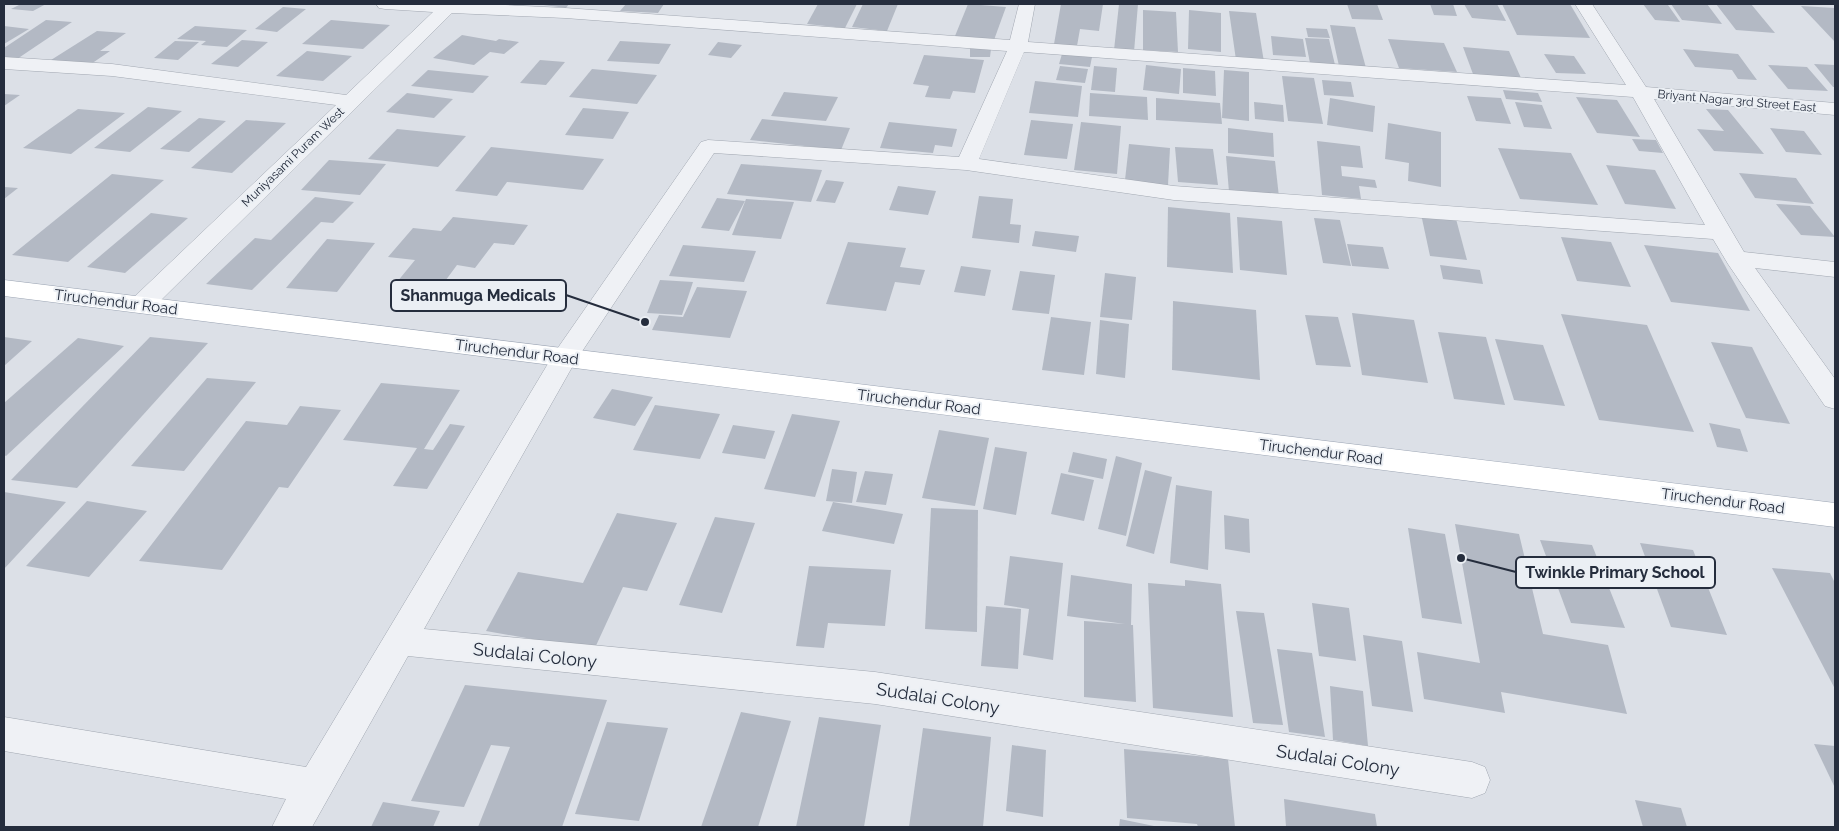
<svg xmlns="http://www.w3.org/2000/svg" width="1839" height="831" viewBox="0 0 1839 831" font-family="Raleway,sans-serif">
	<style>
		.building { fill: #b3b9c4 }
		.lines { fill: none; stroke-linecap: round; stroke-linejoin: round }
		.minor-casing { stroke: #a1a7b1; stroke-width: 1 }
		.major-casing { stroke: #9ba4b3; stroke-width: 1 }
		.minor { fill: #eff1f5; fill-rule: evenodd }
		.major { fill: #fff; fill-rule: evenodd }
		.labels { text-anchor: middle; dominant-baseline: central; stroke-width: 4; stroke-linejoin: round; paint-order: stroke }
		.far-street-label { font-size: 12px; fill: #252d3d; stroke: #ebeff4 }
		.street-label { font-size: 15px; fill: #252d3d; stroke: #ebeff4 }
		.near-street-label { font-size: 18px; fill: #252d3d; stroke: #ebeff4 }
		.leader { fill: none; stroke: #252d3d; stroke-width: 2 }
		.callout-dot { fill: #252d3d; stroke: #ebeff4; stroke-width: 2 }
		.callout { fill: #ebeff4; stroke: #252d3d; stroke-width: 2 }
		.callout-label { font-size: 16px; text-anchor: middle; font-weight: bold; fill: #252d3d }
	</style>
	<rect width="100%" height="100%" fill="#dce0e7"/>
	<g class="building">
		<path d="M 21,4 L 46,4 L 33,11 L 11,9 Z"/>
		<path d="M 536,4 L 569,4 L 566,8 Z"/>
		<path d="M 626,4 L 664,4 L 658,13 L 620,11 Z"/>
		<path d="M 818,4 L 857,4 L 845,28 L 807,24 Z"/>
		<path d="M 863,4 L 898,4 L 887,31 L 852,27 Z"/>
		<path d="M 968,4 L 1006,7 L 994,40 L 955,36 Z"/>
		<path d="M 1061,4 L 1103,4 L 1099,31 L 1080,29 L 1077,46 L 1054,44 Z"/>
		<path d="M 1119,4 L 1138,4 L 1134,52 L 1114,50 Z"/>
		<path d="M 1347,4 L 1377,4 L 1383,20 L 1352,19 Z"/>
		<path d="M 1430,4 L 1453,4 L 1457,16 L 1434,15 Z"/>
		<path d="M 1464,4 L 1497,4 L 1506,21 L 1472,18 Z"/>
		<path d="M 1502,4 L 1570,4 L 1590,38 L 1517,35 Z"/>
		<path d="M 1643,4 L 1668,5 L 1680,22 L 1655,20 Z"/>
		<path d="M 1671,4 L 1707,4 L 1722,24 L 1682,20 Z"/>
		<path d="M 1716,4 L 1751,4 L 1775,33 L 1736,30 Z"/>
		<path d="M 1801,6 L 1835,8 L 1835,42 Z"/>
		<path d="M 283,7 L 306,9 L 277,32 L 255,29 Z"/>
		<path d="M 1143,10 L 1176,12 L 1178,52 L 1143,50 Z"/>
		<path d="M 1189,10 L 1221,13 L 1221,52 L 1188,49 Z"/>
		<path d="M 1229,11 L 1256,13 L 1264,62 L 1236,60 Z"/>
		<path d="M 46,20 L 72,22 L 17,59 L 4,58 L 4,48 Z"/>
		<path d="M 331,20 L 390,25 L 363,49 L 302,44 Z"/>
		<path d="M 1330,25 L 1355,27 L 1366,68 L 1339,66 Z"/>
		<path d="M 4,26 L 29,29 L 4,44 Z"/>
		<path d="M 195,26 L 247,30 L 227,47 L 201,45 L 206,41 L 177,39 Z"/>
		<path d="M 1306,28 L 1327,29 L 1330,38 L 1308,37 Z"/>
		<path d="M 97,31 L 126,33 L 100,51 L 110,51 L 91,64 L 51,60 Z"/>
		<path d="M 462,35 L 496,41 L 499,39 L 519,42 L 504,54 L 490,52 L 474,65 L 433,58 Z"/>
		<path d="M 1271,36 L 1303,39 L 1306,57 L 1273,55 Z"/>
		<path d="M 1305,38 L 1329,39 L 1335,65 L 1310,63 Z"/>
		<path d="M 1388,39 L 1444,43 L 1457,72 L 1399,68 Z"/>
		<path d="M 242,40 L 268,42 L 238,67 L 211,64 Z"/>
		<path d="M 175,41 L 199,42 L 178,60 L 154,58 Z"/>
		<path d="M 620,41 L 671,44 L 659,64 L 607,61 Z"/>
		<path d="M 718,42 L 742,45 L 731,58 L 708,55 Z"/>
		<path d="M 1463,47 L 1509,51 L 1521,78 L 1473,74 Z"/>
		<path d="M 970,48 L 991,49 L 990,57 L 970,57 Z"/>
		<path d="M 1683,49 L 1738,54 L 1757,80 L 1738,79 L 1732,70 L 1695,67 Z"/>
		<path d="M 307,51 L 352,56 L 323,81 L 276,76 Z"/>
		<path d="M 1062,54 L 1092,57 L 1090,67 L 1059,64 Z"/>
		<path d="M 1544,54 L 1574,56 L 1586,74 L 1556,73 Z"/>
		<path d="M 924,55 L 984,60 L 975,93 L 953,91 L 950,99 L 925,97 L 929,86 L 913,84 Z"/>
		<path d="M 540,60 L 565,62 L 546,85 L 520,83 Z"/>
		<path d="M 1814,64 L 1835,65 L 1835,87 L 1833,87 Z"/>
		<path d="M 1146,65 L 1181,69 L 1179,94 L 1143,90 Z"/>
		<path d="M 1768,65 L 1807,67 L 1828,91 L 1788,89 Z"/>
		<path d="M 1060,66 L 1088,69 L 1085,83 L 1056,80 Z"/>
		<path d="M 1094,66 L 1117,68 L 1115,92 L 1091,90 Z"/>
		<path d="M 1183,68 L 1215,71 L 1216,96 L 1183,93 Z"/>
		<path d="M 592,69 L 657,75 L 637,104 L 569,97 Z"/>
		<path d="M 428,70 L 489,76 L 473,93 L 411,86 Z"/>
		<path d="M 1224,70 L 1249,72 L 1249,121 L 1222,118 Z"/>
		<path d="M 1282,76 L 1314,78 L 1323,124 L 1288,121 Z"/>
		<path d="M 1322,80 L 1351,82 L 1354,97 L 1324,95 Z"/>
		<path d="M 1035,81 L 1082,86 L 1078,117 L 1029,113 Z"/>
		<path d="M 1503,90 L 1538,93 L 1542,102 L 1506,99 Z"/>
		<path d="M 784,92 L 838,97 L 826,121 L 771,116 Z"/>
		<path d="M 407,93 L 453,99 L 434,118 L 386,112 Z"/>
		<path d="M 1090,93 L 1147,97 L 1148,120 L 1089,116 Z"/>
		<path d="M 4,94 L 20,95 L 4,106 Z"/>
		<path d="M 1467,96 L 1501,98 L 1511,124 L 1476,121 Z"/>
		<path d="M 1576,97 L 1617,100 L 1640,137 L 1597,133 Z"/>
		<path d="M 1156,98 L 1220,103 L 1222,124 L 1156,120 Z"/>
		<path d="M 1330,98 L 1375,106 L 1373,132 L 1327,125 Z"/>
		<path d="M 1254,102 L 1283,105 L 1284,122 L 1255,119 Z"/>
		<path d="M 1515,102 L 1542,105 L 1552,129 L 1524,127 Z"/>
		<path d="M 148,107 L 182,111 L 130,152 L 94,148 Z"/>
		<path d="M 583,108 L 629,112 L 613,139 L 565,135 Z"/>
		<path d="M 78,109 L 125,113 L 71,154 L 23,148 Z"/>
		<path d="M 1706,109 L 1728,110 L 1764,154 L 1714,151 L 1697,129 L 1724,131 Z"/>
		<path d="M 199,118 L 226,121 L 189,152 L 160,149 Z"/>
		<path d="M 762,119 L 850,128 L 841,150 L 750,140 Z"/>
		<path d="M 246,120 L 286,123 L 232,173 L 191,168 Z"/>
		<path d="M 1031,120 L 1073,124 L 1067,159 L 1024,155 Z"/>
		<path d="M 889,122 L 957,129 L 952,147 L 935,145 L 933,153 L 880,148 Z"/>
		<path d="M 1081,122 L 1121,126 L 1117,174 L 1074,170 Z"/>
		<path d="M 1388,123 L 1441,132 L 1441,187 L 1408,181 L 1409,163 L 1385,159 Z"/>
		<path d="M 1228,128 L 1273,133 L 1274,157 L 1228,153 Z"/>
		<path d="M 1770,128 L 1804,131 L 1822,155 L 1786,152 Z"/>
		<path d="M 397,129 L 466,136 L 438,167 L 368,159 Z"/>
		<path d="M 1632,139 L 1656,140 L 1663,153 L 1639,151 Z"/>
		<path d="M 1317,141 L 1360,146 L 1363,168 L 1341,166 L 1342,176 L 1375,180 L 1377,188 L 1359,186 L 1361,199 L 1322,195 Z"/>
		<path d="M 1129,144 L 1170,148 L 1168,185 L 1125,180 Z"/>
		<path d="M 491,147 L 604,159 L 583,190 L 507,182 L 497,196 L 455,191 Z"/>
		<path d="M 1175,147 L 1213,149 L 1218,185 L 1178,182 Z"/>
		<path d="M 1498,148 L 1571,153 L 1598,205 L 1520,199 Z"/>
		<path d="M 1226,156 L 1275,161 L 1279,197 L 1229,192 Z"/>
		<path d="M 329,160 L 386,164 L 360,195 L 301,190 Z"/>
		<path d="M 741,164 L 822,170 L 811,202 L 727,194 Z"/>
		<path d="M 1606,165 L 1655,170 L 1676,209 L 1625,204 Z"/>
		<path d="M 1739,173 L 1796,178 L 1814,204 L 1755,198 Z"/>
		<path d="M 112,174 L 164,180 L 68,262 L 12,255 Z"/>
		<path d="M 826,180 L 844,182 L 835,203 L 816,201 Z"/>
		<path d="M 898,186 L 936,191 L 928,215 L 889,210 Z"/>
		<path d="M 4,187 L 18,188 L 4,199 Z"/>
		<path d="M 979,196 L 1013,199 L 1010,224 L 1021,225 L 1019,243 L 972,238 Z"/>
		<path d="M 315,197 L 354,202 L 333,223 L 321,222 L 252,290 L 206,284 L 255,238 L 271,240 Z"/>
		<path d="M 717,198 L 745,201 L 729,231 L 701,228 Z"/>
		<path d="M 746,199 L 794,202 L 781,239 L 732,235 Z"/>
		<path d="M 1776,204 L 1810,206 L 1835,237 L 1801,235 Z"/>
		<path d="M 1168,207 L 1230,213 L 1233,273 L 1167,267 Z"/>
		<path d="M 151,213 L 188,218 L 125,273 L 87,267 Z"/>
		<path d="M 1421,214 L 1456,219 L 1467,260 L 1430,256 Z"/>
		<path d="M 453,217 L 528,225 L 514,245 L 494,243 L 475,268 L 457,265 L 440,288 L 397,282 L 415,260 L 388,257 L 413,228 L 441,231 Z"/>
		<path d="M 1237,217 L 1282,221 L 1287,275 L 1240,270 Z"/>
		<path d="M 1314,218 L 1340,220 L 1351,266 L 1323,263 Z"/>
		<path d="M 1035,231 L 1079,236 L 1076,252 L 1032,246 Z"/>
		<path d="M 1561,237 L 1611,242 L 1631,287 L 1577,281 Z"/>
		<path d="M 327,239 L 375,243 L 337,292 L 286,288 Z"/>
		<path d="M 848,242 L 906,248 L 900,267 L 925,270 L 920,285 L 895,282 L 886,311 L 826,304 Z"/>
		<path d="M 1347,244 L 1383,247 L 1389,269 L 1352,266 Z"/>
		<path d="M 683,245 L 756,251 L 744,282 L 669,276 Z"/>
		<path d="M 1644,245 L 1718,253 L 1750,311 L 1671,302 Z"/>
		<path d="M 1440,265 L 1480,270 L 1483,284 L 1443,279 Z"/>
		<path d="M 961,266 L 991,270 L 985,296 L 954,292 Z"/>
		<path d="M 1020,271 L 1055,275 L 1049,314 L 1012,310 Z"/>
		<path d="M 1105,273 L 1136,277 L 1132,320 L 1100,317 Z"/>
		<path d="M 660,280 L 693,282 L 682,315 L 647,313 Z"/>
		<path d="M 697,287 L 747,291 L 730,338 L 652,330 L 659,315 L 683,317 Z"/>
		<path d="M 1173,301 L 1256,310 L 1260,380 L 1172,370 Z"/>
		<path d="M 1352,313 L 1414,320 L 1428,383 L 1362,375 Z"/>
		<path d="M 1561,314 L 1647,325 L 1694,432 L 1599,420 Z"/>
		<path d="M 1305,315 L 1338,317 L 1351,367 L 1316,365 Z"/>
		<path d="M 1051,317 L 1091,322 L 1084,375 L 1042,370 Z"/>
		<path d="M 1100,320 L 1129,324 L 1125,378 L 1096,374 Z"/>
		<path d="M 1438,332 L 1486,337 L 1505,405 L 1454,399 Z"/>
		<path d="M 4,337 L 32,341 L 4,366 Z"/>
		<path d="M 150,337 L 208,343 L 77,488 L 11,480 Z"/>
		<path d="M 78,338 L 124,346 L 6,456 L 4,455 L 4,403 Z"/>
		<path d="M 1495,339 L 1543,345 L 1565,406 L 1514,400 Z"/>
		<path d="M 1711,342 L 1752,347 L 1790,424 L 1746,418 Z"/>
		<path d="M 207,378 L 256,382 L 184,471 L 131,466 Z"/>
		<path d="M 381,383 L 460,390 L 424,449 L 433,450 L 450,424 L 465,426 L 427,489 L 393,486 L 417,448 L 343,440 Z"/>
		<path d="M 612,389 L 653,397 L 635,426 L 593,418 Z"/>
		<path d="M 655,405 L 720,414 L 700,459 L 633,450 Z"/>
		<path d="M 300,406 L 341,410 L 288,488 L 279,487 L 222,570 L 139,561 L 246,421 L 287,425 Z"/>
		<path d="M 792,414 L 840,421 L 815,497 L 764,489 Z"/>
		<path d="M 1709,423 L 1740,429 L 1748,452 L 1717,447 Z"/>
		<path d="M 733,425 L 775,431 L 765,459 L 722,453 Z"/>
		<path d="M 939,430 L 989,438 L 975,506 L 922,498 Z"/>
		<path d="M 995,447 L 1027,452 L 1016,515 L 983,509 Z"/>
		<path d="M 1073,452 L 1107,459 L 1103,479 L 1068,472 Z"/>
		<path d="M 1116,456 L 1142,463 L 1126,536 L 1098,529 Z"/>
		<path d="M 832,469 L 857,472 L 852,503 L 826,501 Z"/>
		<path d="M 1145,470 L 1172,477 L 1154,554 L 1126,546 Z"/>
		<path d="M 865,471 L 893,474 L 886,505 L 856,502 Z"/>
		<path d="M 1061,473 L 1094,480 L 1084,521 L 1051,514 Z"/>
		<path d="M 1176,485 L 1212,491 L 1208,570 L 1170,563 Z"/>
		<path d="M 4,492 L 66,502 L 4,569 Z"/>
		<path d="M 87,501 L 147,511 L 89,577 L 26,566 Z"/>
		<path d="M 833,502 L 903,514 L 894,544 L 822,531 Z"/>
		<path d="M 931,508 L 978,510 L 977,632 L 925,629 Z"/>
		<path d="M 617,513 L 677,523 L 647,591 L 623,587 L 594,650 L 486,631 L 518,572 L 583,583 Z"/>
		<path d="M 1224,515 L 1249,519 L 1250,553 L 1225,549 Z"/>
		<path d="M 715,517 L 755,523 L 722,613 L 679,605 Z"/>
		<path d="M 1455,524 L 1519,534 L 1543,634 L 1608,645 L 1627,714 L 1501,692 L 1505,713 L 1424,699 L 1417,652 L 1480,663 Z"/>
		<path d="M 1408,528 L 1445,534 L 1462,624 L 1422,618 Z"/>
		<path d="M 1540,540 L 1592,545 L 1625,628 L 1571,623 Z"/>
		<path d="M 1640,543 L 1693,550 L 1727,635 L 1671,627 Z"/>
		<path d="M 1010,556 L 1063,563 L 1053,660 L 1023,655 L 1029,609 L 1004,605 Z"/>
		<path d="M 809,566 L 891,570 L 885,626 L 828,623 L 824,648 L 796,646 Z"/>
		<path d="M 1772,568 L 1830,573 L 1835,583 L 1835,689 Z"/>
		<path d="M 1071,575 L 1132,584 L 1131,625 L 1133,625 L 1136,702 L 1084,697 L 1084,621 L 1125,624 L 1067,616 Z"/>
		<path d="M 1185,580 L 1221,584 L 1233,717 L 1153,708 L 1148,583 L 1185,586 Z"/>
		<path d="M 1312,603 L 1349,608 L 1356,661 L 1319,656 Z"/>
		<path d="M 986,606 L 1021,609 L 1018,669 L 981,666 Z"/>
		<path d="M 1236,611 L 1264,613 L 1283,725 L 1253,723 Z"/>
		<path d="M 1363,635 L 1402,641 L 1413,712 L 1372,706 Z"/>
		<path d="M 1277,649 L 1312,653 L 1325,737 L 1289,732 Z"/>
		<path d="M 465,685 L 607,700 L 562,827 L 478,827 L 510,747 L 491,745 L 464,807 L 411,801 Z"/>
		<path d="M 1330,686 L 1363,691 L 1368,746 L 1333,740 Z"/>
		<path d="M 741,712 L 791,721 L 758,827 L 701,827 Z"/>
		<path d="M 819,717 L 881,725 L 864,827 L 796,827 Z"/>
		<path d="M 607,722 L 668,728 L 639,821 L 575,814 Z"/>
		<path d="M 923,728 L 991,737 L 983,827 L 909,827 Z"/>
		<path d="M 1814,744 L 1835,746 L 1835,788 Z"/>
		<path d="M 1012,745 L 1046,750 L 1043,817 L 1006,811 Z"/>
		<path d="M 1124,749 L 1228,759 L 1235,827 L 1198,827 L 1197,824 L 1127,818 Z"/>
		<path d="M 1284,799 L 1375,814 L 1377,827 L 1286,827 Z"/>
		<path d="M 1635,800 L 1681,808 L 1687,827 L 1643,827 Z"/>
		<path d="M 383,802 L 440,811 L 433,827 L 371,827 Z"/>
		<path d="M 1120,819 L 1154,826 L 1154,827 L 1119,827 Z"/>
	</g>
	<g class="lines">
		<g class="minor-casing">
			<path id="minor" d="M 376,4 L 484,4 L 565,8 L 1010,40 L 1019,4 L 1035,4 L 1028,42 L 1626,85 L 1575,4 L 1592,4 L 1646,87 L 1835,103 L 1835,115 L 1654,99 L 1744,252 L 1835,262 L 1835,277 L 1755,268 L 1835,379 L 1835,409 L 1825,406 L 1728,264 L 1713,239 L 1174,200 L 966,170 L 714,153 L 575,362 L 424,629 L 875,672 L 1472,762 L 1485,767 L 1490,780 L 1485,793 L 1472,798 L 875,704 L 408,656 L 312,827 L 272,827 L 286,799 L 4,751 L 4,717 L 306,767 L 555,352 L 701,142 L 708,140 L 959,157 L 1007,51 L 565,18 L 452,13 L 150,311 L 141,313 L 132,311 L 129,305 L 132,299 L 336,105 L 112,76 L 4,69 L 4,57 L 112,64 L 346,95 L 433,12 L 385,9 L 379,8 ZM 1024,52 L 1633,97 L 1705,225 L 1174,186 L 979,159 Z"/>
		</g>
		<g class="major-casing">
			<path id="major" d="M 4,280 L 1835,503 L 1835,527 L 4,296 Z"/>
		</g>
		<use href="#minor" class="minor"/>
		<use href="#major" class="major"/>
	</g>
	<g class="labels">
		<g class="far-street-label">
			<text transform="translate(1737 101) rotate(5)">Briyant Nagar 3rd Street East</text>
			<text transform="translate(293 157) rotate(-44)">Muniyasami Puram West</text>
		</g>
		<g class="street-label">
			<text transform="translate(116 302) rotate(7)">Tiruchendur Road</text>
			<text transform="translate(517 352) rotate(7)">Tiruchendur Road</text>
			<text transform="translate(919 402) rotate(7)">Tiruchendur Road</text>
			<text transform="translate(1321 452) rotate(7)">Tiruchendur Road</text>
			<text transform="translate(1723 501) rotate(7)">Tiruchendur Road</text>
		</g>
		<g class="near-street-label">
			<text transform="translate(535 655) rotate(6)">Sudalai Colony</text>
			<text transform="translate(938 698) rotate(9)">Sudalai Colony</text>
			<text transform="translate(1338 760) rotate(9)">Sudalai Colony</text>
		</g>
	</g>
	<path class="leader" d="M645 322L566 295M1461 558L1516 572"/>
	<g class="callout-dot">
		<circle cx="645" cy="322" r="5"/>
		<circle cx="1461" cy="558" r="5"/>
	</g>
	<g class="callout">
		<rect x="391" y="280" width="175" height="31" rx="5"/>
		<rect x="1516" y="557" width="199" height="31" rx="5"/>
	</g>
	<g class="callout-label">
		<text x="478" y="301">Shanmuga Medicals</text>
		<text x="1615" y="578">Twinkle Primary School</text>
	</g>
	<rect width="1839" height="831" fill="none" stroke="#252d3d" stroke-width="10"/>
</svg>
